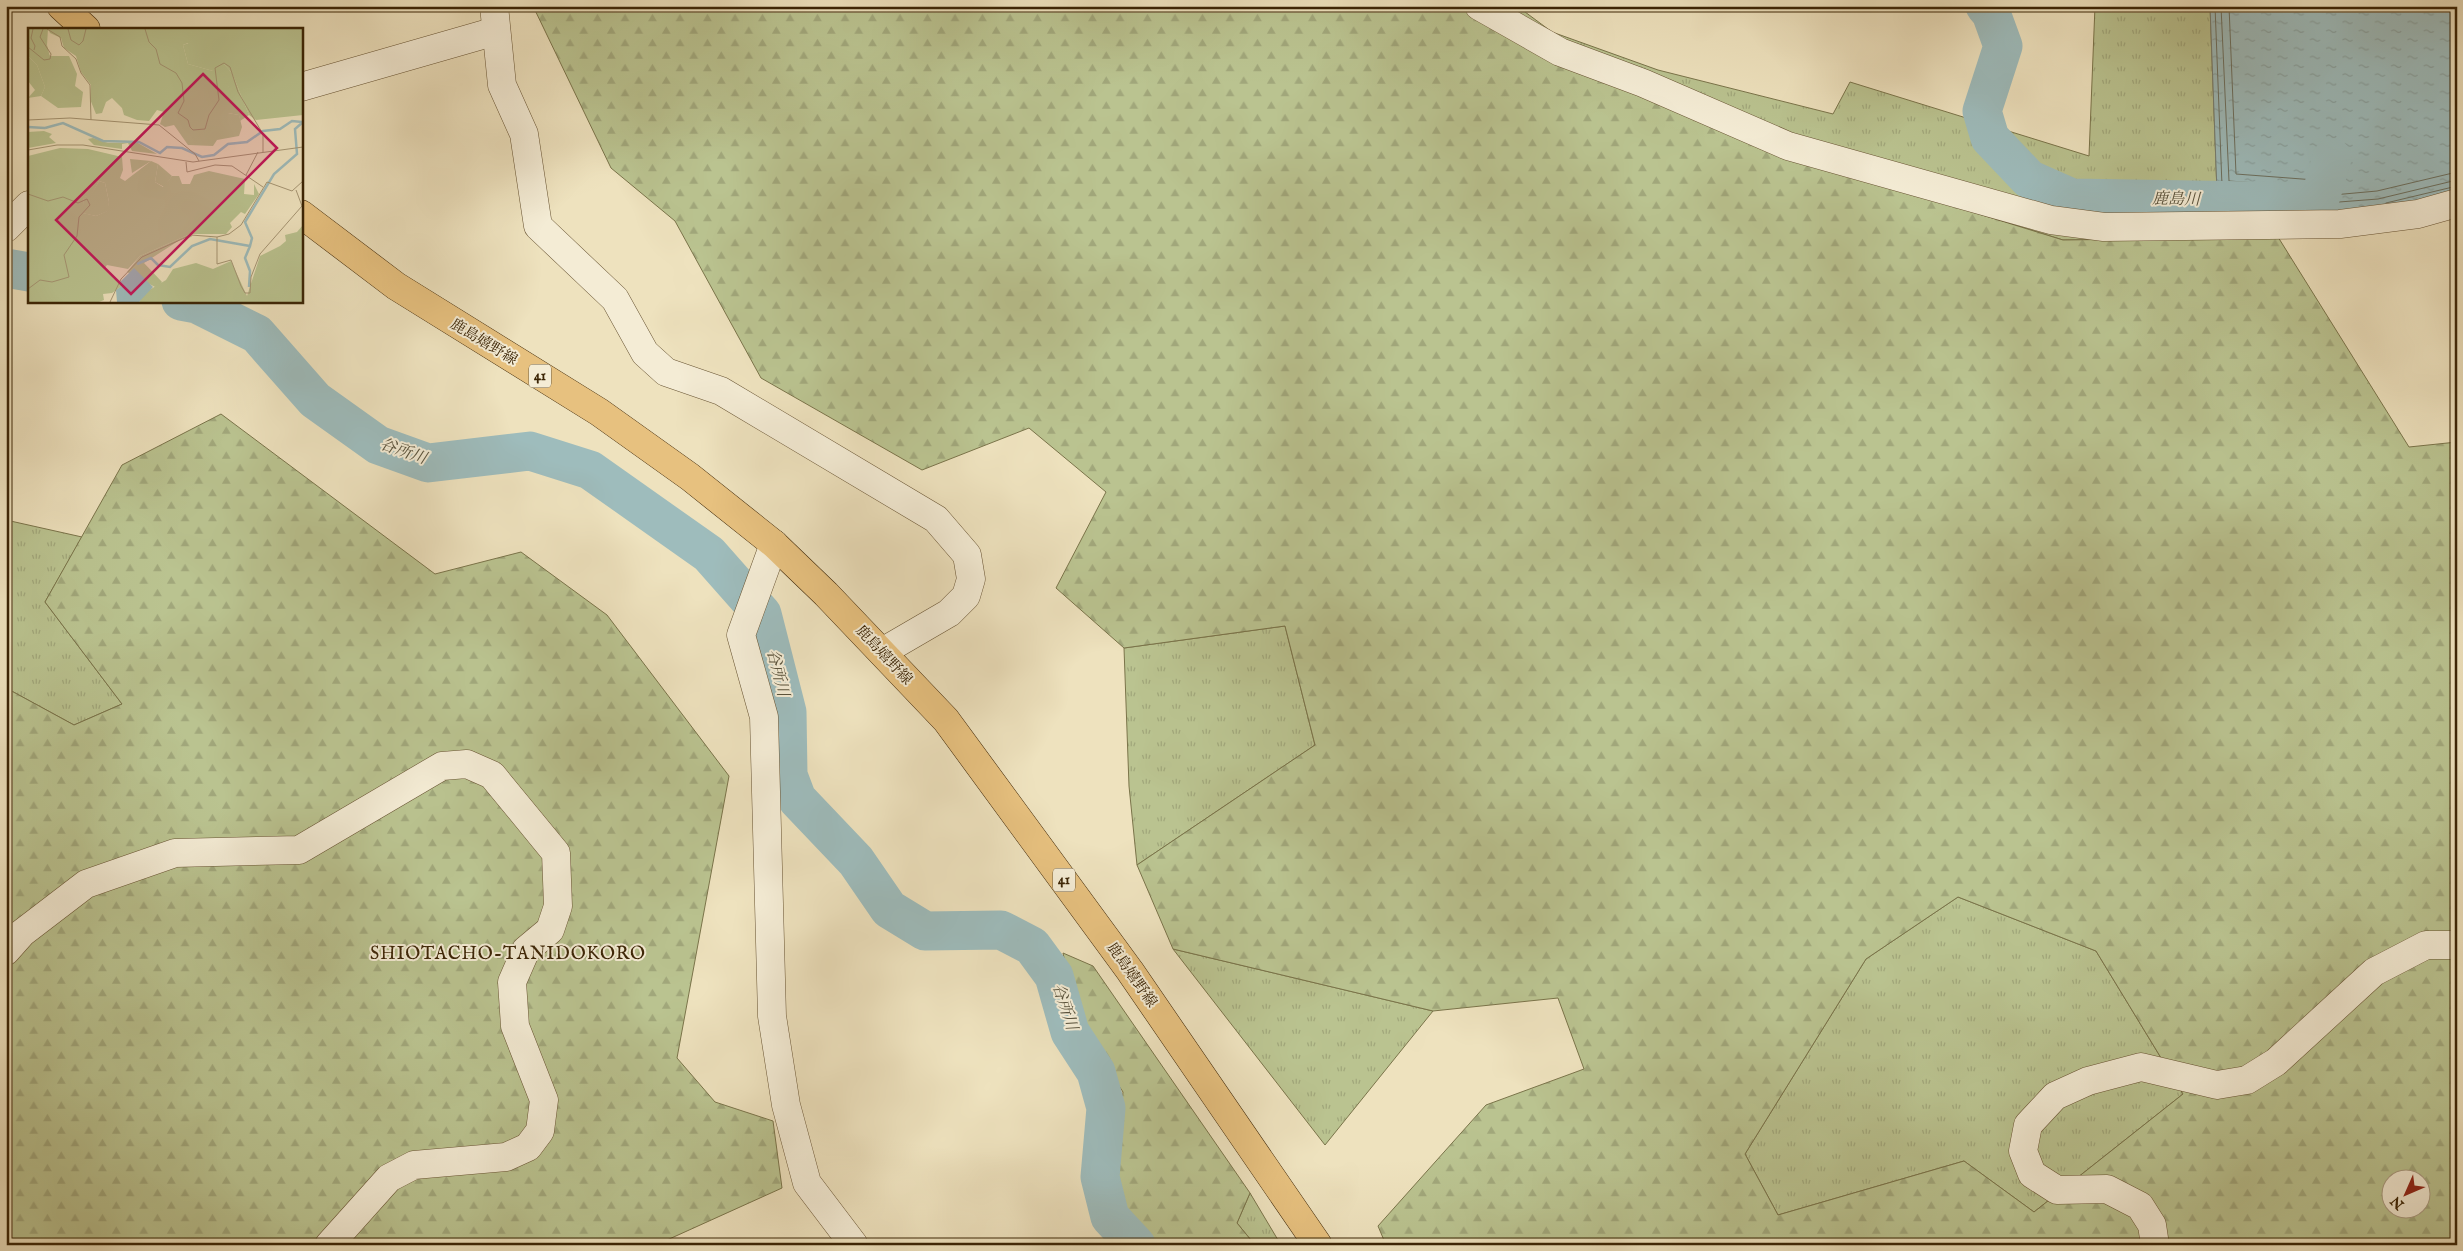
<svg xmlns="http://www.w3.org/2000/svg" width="2463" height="1251" viewBox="0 0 2463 1251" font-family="'IM FELL English','Noto Serif JP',serif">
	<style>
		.grass { fill: url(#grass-tufts); stroke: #7a744a }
		.forest { fill: url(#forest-firs); stroke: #7a744a; fill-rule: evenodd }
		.water { fill: url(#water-ripples); stroke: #767f73 }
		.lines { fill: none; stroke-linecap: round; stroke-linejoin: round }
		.shore { stroke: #6c7060; stroke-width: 1 }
		.river { stroke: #9ebcbc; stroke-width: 39 }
		.minor-casing { stroke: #685433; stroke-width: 29 }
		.major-casing { stroke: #3b2405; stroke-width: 29 }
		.minor { stroke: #f4ecd5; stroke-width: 28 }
		.major { stroke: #e7c17f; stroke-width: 28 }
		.labels { text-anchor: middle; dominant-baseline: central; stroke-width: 4; stroke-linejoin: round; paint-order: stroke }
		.shield { fill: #f4ecd5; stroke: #726043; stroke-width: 1 }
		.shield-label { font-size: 14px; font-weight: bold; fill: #3b2405 }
		.street-label { font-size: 15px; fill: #3b2405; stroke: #f4ecd5 }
		.water-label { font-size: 16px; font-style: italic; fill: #59523c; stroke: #f4ecd5 }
		.quarter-label { font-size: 18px; letter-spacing: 1px; fill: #3b2405; stroke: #f4ecd5 }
		.inset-river { fill: none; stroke: #9ebcbc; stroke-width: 2.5 }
		.inset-road { fill: none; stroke: #a69674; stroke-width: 1 }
		.view { fill: #c2185b; fill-opacity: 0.15; stroke: #c2185b; stroke-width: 2.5 }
		.inset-edge { fill: none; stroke: #3b2405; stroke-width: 2.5 }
	</style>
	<defs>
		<pattern id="grass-tufts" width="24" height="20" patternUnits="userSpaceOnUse" patternTransform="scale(1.25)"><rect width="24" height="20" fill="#bac390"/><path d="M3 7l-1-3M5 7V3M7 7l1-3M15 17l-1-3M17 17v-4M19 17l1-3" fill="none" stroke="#a1a77b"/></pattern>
		<pattern id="forest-firs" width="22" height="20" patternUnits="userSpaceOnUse" patternTransform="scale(1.25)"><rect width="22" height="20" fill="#bac390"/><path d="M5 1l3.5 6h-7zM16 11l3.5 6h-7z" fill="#a1a77b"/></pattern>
		<pattern id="water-ripples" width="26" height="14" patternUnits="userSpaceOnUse" patternTransform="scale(1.25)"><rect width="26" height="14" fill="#9ebcbc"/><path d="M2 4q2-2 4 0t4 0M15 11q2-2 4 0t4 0" fill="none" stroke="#89a1a0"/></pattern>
	</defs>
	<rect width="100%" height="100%" fill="#eee2be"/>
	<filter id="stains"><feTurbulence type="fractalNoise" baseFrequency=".004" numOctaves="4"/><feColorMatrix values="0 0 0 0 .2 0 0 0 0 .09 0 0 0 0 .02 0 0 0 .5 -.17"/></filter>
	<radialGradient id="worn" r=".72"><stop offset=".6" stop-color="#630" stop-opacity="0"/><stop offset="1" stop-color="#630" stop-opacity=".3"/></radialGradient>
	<g class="grass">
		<path d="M 1458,6 L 1517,6 L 1552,32 L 1658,70 L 1833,114 L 1850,82 L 2089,156 L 2095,6 L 2210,6 L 2217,192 L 2313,198 L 2312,216 L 2278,237 L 2063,240 L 1769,149 Z"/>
		<path d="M 6,520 L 82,537 L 45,602 L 122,704 L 74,725 L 6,688 Z"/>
		<path d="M 1285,626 L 1315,745 L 1137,865 L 1129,786 L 1124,648 Z"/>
		<path d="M 1958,897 L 2096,951 L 2183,1094 L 2034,1212 L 1964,1161 L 1778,1215 L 1745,1154 L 1866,959 Z"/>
		<path d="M 1173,949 L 1433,1011 L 1325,1145 Z"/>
		<path d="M 1250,1193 L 1281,1245 L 1255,1245 L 1237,1223 Z"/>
	</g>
	<g class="forest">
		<path d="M 533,6 L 1458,6 L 1769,149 L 2063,240 L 2278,237 L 2409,447 L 2457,442 L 2457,1245 L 1386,1245 L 1378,1226 L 1486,1105 L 1584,1069 L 1558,998 L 1433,1011 L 1173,949 L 1137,865 L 1315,745 L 1285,626 L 1124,648 L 1056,588 L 1106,492 L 1029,428 L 922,470 L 761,378 L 675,221 L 611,168 ZM 1958,897 L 2096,951 L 2183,1094 L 2034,1212 L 1964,1161 L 1778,1215 L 1745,1154 L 1866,959 ZM 2390,1178 L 2420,1178 L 2420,1208 L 2390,1208 Z"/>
		<path d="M 221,414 L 435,574 L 521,552 L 607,615 L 729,776 L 677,1058 L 715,1102 L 773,1121 L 782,1188 L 656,1245 L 6,1245 L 6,688 L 74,725 L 122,704 L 45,602 L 122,465 Z"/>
		<path d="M 1063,953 L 1093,966 L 1250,1193 L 1237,1223 L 1255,1245 L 1154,1245 L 1127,1215 L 1114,1175 L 1123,1092 L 1078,1024 Z"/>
	</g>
	<path class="water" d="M 2210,6 L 2457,6 L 2457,191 L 2380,210 L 2312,216 L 2312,198 L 2217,192 Z"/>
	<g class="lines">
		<g class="shore">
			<path d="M 2215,6 L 2222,186 L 2313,193 L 2317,197 L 2318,209"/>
			<path d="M 2221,6 L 2229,181 L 2314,187 L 2322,192 L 2326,203 L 2378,199 L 2457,180"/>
			<path d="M 2229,6 L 2236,174 L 2315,180 L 2324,184 L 2333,195 L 2377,191 L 2457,172"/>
			<path d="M 2386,203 L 2457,186"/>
		</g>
		<g class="river">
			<path d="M 1985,6 L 1991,13 L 2003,46 L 1982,111 L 1990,138 L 2029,179 L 2072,198 L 2319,202 L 2332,158"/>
			<path d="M 6,268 L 29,272"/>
			<path d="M 181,301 L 197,304 L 257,334 L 315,400 L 378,445 L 428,463 L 530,451 L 590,470 L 709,554 L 762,614 L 787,712 L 788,775 L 797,799 L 856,861 L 889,909 L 925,931 L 1001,930 L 1032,946 L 1054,976 L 1070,1032 L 1096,1072 L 1106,1108 L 1100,1177 L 1110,1217 L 1136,1245"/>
		</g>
		<g class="minor-casing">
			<g id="minor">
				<path d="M 494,6 L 502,85 L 524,134 L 538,226 L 615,299 L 645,353 L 666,372 L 721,391 L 936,519 L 967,555 L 971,579 L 966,596 L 949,613 L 882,652"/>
				<path d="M 1479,6 L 1560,52 L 1643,83 L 1788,146 L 2051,220 L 2104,227 L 2340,224 L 2418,214 L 2457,203"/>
				<path d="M 301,87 L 496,31"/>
				<path d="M 6,228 L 29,205"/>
				<path d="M 774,544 L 741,635 L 764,717 L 772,1016 L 786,1105 L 807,1183 L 854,1245"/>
				<path d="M 6,951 L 22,933 L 86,884 L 175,853 L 299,850 L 442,766 L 467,764 L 492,775 L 556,853 L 558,906 L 550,930 L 526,950 L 512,982 L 515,1026 L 544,1100 L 540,1131 L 528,1147 L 506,1157 L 414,1165 L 389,1178 L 329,1245"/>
				<path d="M 2155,1245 L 2152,1225 L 2140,1206 L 2107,1189 L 2057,1190 L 2032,1174 L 2023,1151 L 2028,1125 L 2055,1096 L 2088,1081 L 2141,1067 L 2217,1085 L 2247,1080 L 2276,1062 L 2374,972 L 2426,945 L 2457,945"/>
			</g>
		</g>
		<g class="major-casing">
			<g id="major">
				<path d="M 61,6 L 86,29"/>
				<path d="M 301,214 L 396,286 L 599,412 L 690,477 L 774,544 L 826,594 L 946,720 L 1130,971 L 1318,1245"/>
			</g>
		</g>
		<use href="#minor" class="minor"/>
		<use href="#major" class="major"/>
	</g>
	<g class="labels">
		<g class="shield">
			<rect x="529" y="364.5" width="22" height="23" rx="4"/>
			<rect x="1053" y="868.5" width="22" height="23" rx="4"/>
		</g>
		<g class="shield-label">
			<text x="540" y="376">41</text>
			<text x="1064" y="880">41</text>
		</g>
		<g class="street-label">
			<text transform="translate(484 342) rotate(31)">鹿島嬉野線</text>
			<text transform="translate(884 655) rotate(47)">鹿島嬉野線</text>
			<text transform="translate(1132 975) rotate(55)">鹿島嬉野線</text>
		</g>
		<g class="water-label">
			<text transform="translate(2176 200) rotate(1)">鹿島川</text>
			<text transform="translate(403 452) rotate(19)">谷所川</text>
			<text transform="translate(777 673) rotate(76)">谷所川</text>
			<text transform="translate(1064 1007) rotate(72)">谷所川</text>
		</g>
		<g class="quarter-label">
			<text x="508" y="954">SHIOTACHO-TANIDOKORO</text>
		</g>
	</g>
	<g transform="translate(28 28)">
		<rect width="275" height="275" fill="#eee2be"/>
		<path d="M 4,1 L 20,1 L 19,17 L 22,29 L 4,10 ZM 161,15 L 196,36 L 204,45 L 221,87 L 212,93 L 211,87 L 200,85 L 201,59 L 185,48 L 185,43 L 160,36 L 155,17 ZM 0,28 L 9,37 L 17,59 L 13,68 L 0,70 L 7,62 L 0,53 ZM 16,103 L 24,106 L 21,109 L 28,115 L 0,120 L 0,104 ZM 102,131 L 123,133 L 104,145 ZM 130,136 L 144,148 L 136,159 L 127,154 ZM 71,153 L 77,155 L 81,174 L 80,183 L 68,188 L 54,185 L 56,169 L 63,167 ZM 162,206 L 164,209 L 155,210 L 116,235 L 134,254 L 129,260 L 99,244 L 112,228 Z" fill="#bac390"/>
		<path d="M 0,1 L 4,1 L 5,10 L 22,28 L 41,28 L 49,46 L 47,58 L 55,64 L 53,79 L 30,80 L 13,68 L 17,59 L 9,37 L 0,28 ZM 20,1 L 275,1 L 275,87 L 228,92 L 221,87 L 204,45 L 196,36 L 189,38 L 175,35 L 160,15 L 155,17 L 160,36 L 185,43 L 185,48 L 194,46 L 201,59 L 206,60 L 213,78 L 202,81 L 200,85 L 211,87 L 214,99 L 211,108 L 189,112 L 185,118 L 160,117 L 146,97 L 137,99 L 132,96 L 136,84 L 129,82 L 121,93 L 109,92 L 96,87 L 94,80 L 84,70 L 78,74 L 74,85 L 68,86 L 62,71 L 63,57 L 53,44 L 48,28 L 36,20 L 33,10 L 22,5 ZM 65,110 L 80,115 L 110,115 L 129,126 L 104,123 L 100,115 L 94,116 L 94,121 L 66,117 L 60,111 ZM 32,120 L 60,121 L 94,129 L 95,142 L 92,150 L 97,153 L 123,133 L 130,136 L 127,154 L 135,159 L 144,148 L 151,148 L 154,156 L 162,156 L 166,147 L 181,143 L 217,151 L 216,166 L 226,167 L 226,156 L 231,166 L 217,186 L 213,184 L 202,195 L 204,199 L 198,206 L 162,206 L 112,228 L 100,241 L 79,237 L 76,241 L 94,258 L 84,265 L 75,266 L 76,272 L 71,274 L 0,274 L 0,128 ZM 71,153 L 77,155 L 81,174 L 79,183 L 68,188 L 55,185 L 56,169 L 63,168 ZM 275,197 L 275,274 L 111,274 L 118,264 L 138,252 L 145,241 L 168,235 L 185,241 L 203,233 L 219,268 L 232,228 L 252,218 L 258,213 L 257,207 L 269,204 Z" fill="#bac390" fill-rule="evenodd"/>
		<path d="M 106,240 L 125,259 L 111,274 L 89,274 L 88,262 L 94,258 L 91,255 Z" fill="#9ebcbc"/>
		<path class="inset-river" d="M 0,99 L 17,100M 17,100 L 35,95 L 75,113 L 111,114 L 132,125 L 139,119 L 154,120 L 174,129 L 186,127 L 200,116 L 219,114 L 235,103 L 252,101 L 264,93 L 274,94M 109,236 L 123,230 L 130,237 L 142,239 L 164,218 L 182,211 L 222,218 L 224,210 L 217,194 L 246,146 L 269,126 L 267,101 L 275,94M 221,259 L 222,243 L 217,230 L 222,218"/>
		<path class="inset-road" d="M 5,1 L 3,10 L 7,18 L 6,22M 19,1 L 32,9 L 34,18 L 48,31 L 53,45 L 62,57 L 63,92M 40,1 L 43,12 L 51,17 L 55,13 L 58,1M 117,1 L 121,14 L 128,21 L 132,36 L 148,45 L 154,55 L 156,73 L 150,85 L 160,92 L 162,99 L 165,102 L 177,101 L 181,87 L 191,72 L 187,40 L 196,35 L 202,39 L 210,64 L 235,106 L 235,124M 0,19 L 16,32 L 22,31 L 23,26 L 12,9 L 15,1M 0,92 L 42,90 L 131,97 L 167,126 L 171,133M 0,122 L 29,117 L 55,117 L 165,134 L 275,119M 158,134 L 159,144 L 187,137 L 204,138 L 235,159M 218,147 L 230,124M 0,166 L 20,173 L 35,169 L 50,175 L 59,171 L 62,177 L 51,189 L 49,208 L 36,227 L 41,249 L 24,254 L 12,252 L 0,261M 189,209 L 189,236 L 203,232 L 213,258 L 217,265 L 222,265 L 223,249 L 232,226 L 274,178 L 268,162M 82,274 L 93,251 L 114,229 L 163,207 L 189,209 L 201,206 L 213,197 L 239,154 L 264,163 L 275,153"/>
		<path class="view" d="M 175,46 L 249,120 L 103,266 L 28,192 Z"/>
		<rect width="275" height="275" class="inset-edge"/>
	</g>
	<rect width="2463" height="1251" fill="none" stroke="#eee2be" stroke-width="25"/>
	<rect x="8" y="8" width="2448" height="1236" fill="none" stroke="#3b2405" stroke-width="2.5"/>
	<rect x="12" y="12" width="2438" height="1226" fill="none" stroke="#3b2405"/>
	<g transform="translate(2406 1194) rotate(225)"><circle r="24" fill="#f4ecd5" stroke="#aa9c82"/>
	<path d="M0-4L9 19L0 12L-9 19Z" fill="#8f2418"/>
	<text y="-8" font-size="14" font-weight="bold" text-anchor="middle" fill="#3b2405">N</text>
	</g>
	<rect width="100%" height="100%" filter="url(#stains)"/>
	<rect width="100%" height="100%" fill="url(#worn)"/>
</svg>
